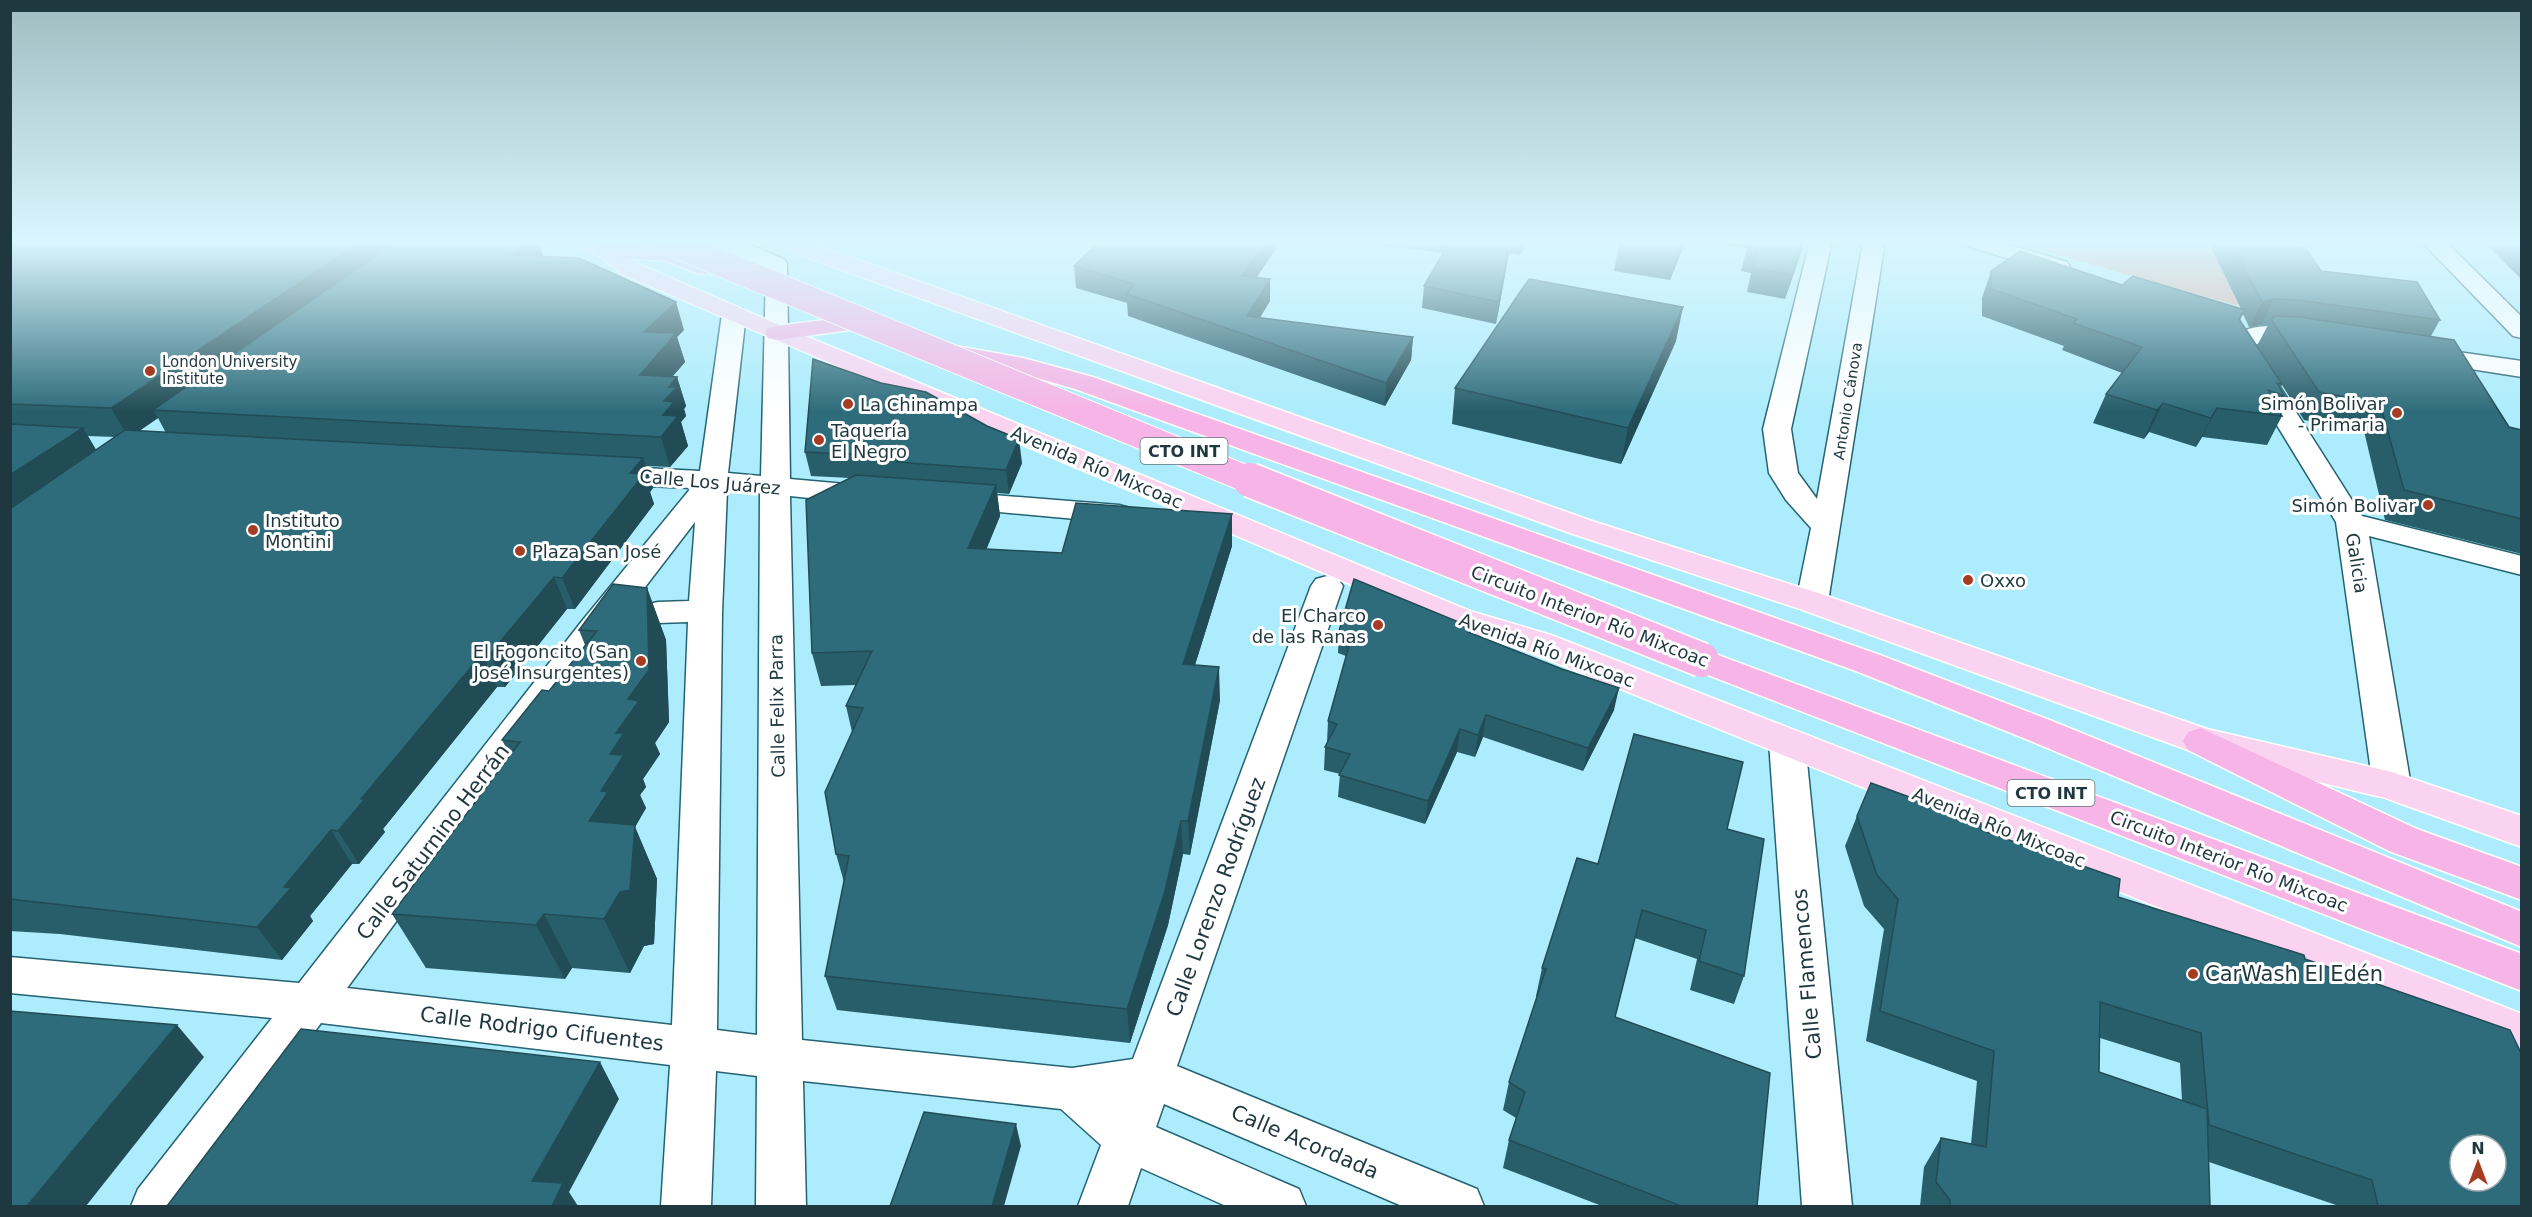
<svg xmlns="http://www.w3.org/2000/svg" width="2532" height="1217" viewBox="0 0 2532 1217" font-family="'DejaVu Sans',sans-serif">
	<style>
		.green { fill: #dda99b }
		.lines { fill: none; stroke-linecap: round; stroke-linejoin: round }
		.minor-casing { stroke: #246371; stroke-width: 3 }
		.major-casing { stroke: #fff; stroke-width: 3 }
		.highway-casing { stroke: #fff; stroke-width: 3 }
		.minor { fill: #fff; fill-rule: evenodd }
		.major { fill: #fad3f0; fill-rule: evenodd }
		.highway { fill: #f6b5e6; fill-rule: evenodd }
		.highway-bridge-far1-casing { stroke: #fff; stroke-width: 28; stroke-linecap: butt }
		.highway-bridge-casing { stroke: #fff; stroke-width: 37; stroke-linecap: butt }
		.highway-bridge-far1 { stroke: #f6b5e6; stroke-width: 26 }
		.highway-bridge { stroke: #f6b5e6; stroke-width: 34 }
		.wall { fill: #285d6a; fill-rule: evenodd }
		.shaded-wall { fill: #214c56 }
		.building { fill: #2f6c7b; stroke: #214c56; stroke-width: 1.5; fill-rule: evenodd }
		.poi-dot { fill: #a63d22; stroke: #fff; stroke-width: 2 }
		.labels { text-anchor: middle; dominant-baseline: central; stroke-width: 6; stroke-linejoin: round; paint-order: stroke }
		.far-poi-label { font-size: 15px; fill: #1f383f; stroke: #fff; text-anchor: start }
		.far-street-label { font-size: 15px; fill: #1f383f; stroke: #fff }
		.shield { fill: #fff; stroke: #627479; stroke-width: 1.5 }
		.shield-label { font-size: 16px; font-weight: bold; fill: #1f383f }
		.poi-label { font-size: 18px; fill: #1f383f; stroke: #fff; text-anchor: start }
		.street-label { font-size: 18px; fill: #1f383f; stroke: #fff }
		.near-street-label { font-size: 21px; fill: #1f383f; stroke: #fff }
		.near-poi-label { font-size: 21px; fill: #1f383f; stroke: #fff; text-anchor: start }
	</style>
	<rect width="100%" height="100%" fill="#adecfc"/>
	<path class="green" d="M 2008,241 L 2228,241 L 2221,267 L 2239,306 Z"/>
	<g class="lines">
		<g class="minor-casing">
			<g id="minor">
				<path d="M 711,241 L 741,241 L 784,259 L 787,264 L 790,479 L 868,486 L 878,489 L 883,495 L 878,501 L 868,504 L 790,496 L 802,1040 L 1072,1068 L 1133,1059 L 1311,586 L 1316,579 L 1327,576 L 1338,579 L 1343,586 L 1177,1066 L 1477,1189 L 1484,1206 L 1402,1206 L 1164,1104 L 1156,1127 L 1299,1189 L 1306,1206 L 1226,1206 L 1141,1168 L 1128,1206 L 1078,1206 L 1101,1145 L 1061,1109 L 803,1081 L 806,1206 L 756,1206 L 757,1076 L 716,1071 L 711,1206 L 661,1206 L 670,1065 L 321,1023 L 186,1206 L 131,1206 L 138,1189 L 272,1018 L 10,993 L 10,957 L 299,983 L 582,621 L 691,488 L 605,484 L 595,481 L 590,475 L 595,469 L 605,466 L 700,471 L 722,314 L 725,309 L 734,307 L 743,309 L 746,314 L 728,473 L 761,476 L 766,272 L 765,268 L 714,246 ZM 727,490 L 760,493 L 757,1035 L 717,1030 L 722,613 ZM 695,522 L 689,601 L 658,602 L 629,608 ZM 688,622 L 672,1025 L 347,988 L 609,633 L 658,623 Z"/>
				<path d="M 1810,241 L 1832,241 L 1791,429 L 1798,473 L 1817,499 L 1862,248 L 1859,241 L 1881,241 L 1884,248 L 1828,602 L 1824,609 L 1812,612 L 1800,609 L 1796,602 L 1811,528 L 1786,500 L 1769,473 L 1763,429 Z"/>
				<path d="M 1964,241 L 1998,241 L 2067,262 L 2070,267 L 2067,272 L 2059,274 L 1967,246 Z"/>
				<path d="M 2421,241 L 2445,241 L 2522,317 L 2522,338 L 2513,336 Z"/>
				<path d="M 2272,326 L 2318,333 L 2322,338 L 2318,343 C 2297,348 2272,333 2254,346 L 2362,516 L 2522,556 L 2522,575 L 2369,536 L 2411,786 L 2406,796 L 2392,800 L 2378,796 L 2373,786 L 2336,522 L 2228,345 C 2239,329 2254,326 2272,326 Z"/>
				<path d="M 2422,347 L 2522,361 L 2522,377 L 2413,360 L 2409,355 L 2413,350 Z"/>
				<path d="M 955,492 L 1119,505 L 1130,508 L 1134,514 L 1130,520 L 1119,523 L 944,507 L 940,501 L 944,495 Z"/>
				<path d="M 1787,729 L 1800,733 L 1805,742 L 1852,1206 L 1802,1206 L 1769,742 L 1774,733 Z"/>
			</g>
		</g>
		<g class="major-casing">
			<g id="major">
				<path d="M 573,241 L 603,241 L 616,246 L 638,264 L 786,328 L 1470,611 L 1551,635 L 2522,1014 L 2522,1055 L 1527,651 L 1446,625 L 622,274 L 600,256 L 576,246 Z"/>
				<path d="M 773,241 L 805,241 L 1592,521 L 1824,595 L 2207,729 L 2392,772 L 2522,816 L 2522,847 L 2385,798 L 2188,750 L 1800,609 L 1570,533 L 776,246 Z"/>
			</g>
		</g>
		<g class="highway-casing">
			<g id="highway">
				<path d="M 608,244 L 669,247 L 715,264 L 718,269 L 715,274 L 699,274 L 666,261 L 600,256 L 597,251 L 600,246 Z"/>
				<path d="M 848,317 L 857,319 L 860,324 L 857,329 L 777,340 L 768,338 L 765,333 L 768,328 L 777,326 Z"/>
				<path d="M 945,344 L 1023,358 L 1093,377 L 1880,655 L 2052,721 L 2522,912 L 2522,947 L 2026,739 L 1856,671 L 1075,389 L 1020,373 L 936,357 L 932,352 L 936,347 Z"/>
				<path d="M 1702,649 L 2522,954 L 2522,991 L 1690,668 L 1685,660 L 1690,652 Z"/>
				<path d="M 2201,728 L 2417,829 L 2522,867 L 2522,900 L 2389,851 L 2188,750 L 2183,741 L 2188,732 Z"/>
			</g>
		</g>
		<use href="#minor" class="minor"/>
		<use href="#major" class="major"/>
		<use href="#highway" class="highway"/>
		<g class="highway-bridge-far1-casing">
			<path id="highway-bridge-far1" d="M 667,241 L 1254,482"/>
		</g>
		<g class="highway-bridge-casing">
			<path id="highway-bridge" d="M 1250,480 L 1702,660"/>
		</g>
		<use href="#highway-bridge-far1" class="highway-bridge-far1"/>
		<use href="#highway-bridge" class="highway-bridge"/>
	</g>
	<g class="wall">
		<path d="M 10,241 L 538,241 L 543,256 L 684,330 L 677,337 L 685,362 L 672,377 L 677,377 L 686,406 L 684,409 L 686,416 L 681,422 L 688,446 L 670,467 L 646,466 L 653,488 L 650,492 L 654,504 L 575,609 L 567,609 L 505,687 L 497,687 L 383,829 L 385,832 L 359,864 L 352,864 L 310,916 L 313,921 L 282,960 L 60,934 L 10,931 ZM 158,418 L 166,433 L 139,431 ZM 88,436 L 115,437 L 96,450 Z"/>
		<path d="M 1356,241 L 1528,241 L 1520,255 L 1509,253 L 1496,324 L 1422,308 L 1424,286 L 1443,253 Z"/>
		<path d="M 1686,241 L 1670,280 L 1614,271 L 1619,245 Z"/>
		<path d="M 1719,241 L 1805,241 L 1785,299 L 1747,292 L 1751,273 L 1741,271 L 1747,248 L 1719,244 Z"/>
		<path d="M 2208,241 L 2272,241 L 2274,245 L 2321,271 L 2440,320 L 2431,336 L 2509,427 L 2522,430 L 2522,554 L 2385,520 L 2364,431 L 2304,420 L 2282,385 L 2280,388 L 2285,396 L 2278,409 L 2282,416 L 2267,445 L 2202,437 L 2196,447 L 2149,432 L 2144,439 L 2093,423 L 2106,394 L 2122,373 L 2062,350 L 2064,346 L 1982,316 L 1982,298 L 1991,271 L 2122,285 L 2241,309 ZM 2243,314 L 2249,327 L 2261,325 L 2268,325 L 2257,346 L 2240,320 Z"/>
		<path d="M 2491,241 L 2522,241 L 2522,280 L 2488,246 Z"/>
		<path d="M 1074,266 L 1270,279 L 1270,301 L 1259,318 L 1413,337 L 1411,360 L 1385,406 L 1128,316 L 1127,303 L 1076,288 Z"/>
		<path d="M 1676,341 L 1621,464 L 1452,424 L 1455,388 Z"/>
		<path d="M 805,452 L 1022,463 L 1009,494 L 997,493 L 1000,516 L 986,549 L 1062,553 L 1232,514 L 1232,546 L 1195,665 L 1220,700 L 1190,855 L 1183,854 L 1168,925 L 1130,1043 L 837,1010 L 825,976 L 844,882 L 836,854 L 852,732 L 846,706 L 856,685 L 821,686 L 812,653 L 850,478 L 811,476 Z"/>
		<path d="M 647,588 L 666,640 L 669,722 L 655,743 L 660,754 L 643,779 L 646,787 L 640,795 L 646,808 L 635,827 L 657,879 L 654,944 L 644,946 L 630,973 L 572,968 L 565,979 L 426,968 L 392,914 L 510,755 L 502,740 L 549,691 L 585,645 L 579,630 Z"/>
		<path d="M 1471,627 L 1471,633 L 1614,710 L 1583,771 L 1483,737 L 1475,757 L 1457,752 L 1425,824 L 1338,797 L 1340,774 L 1324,770 L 1325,747 L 1327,742 L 1328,721 L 1346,656 L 1338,653 L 1339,631 Z"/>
		<path d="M 1857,816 L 1981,830 L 2118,897 L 2305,959 L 2522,1206 L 2339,1206 L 2209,1162 L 2210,1206 L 1920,1206 L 1924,1167 L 1941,1138 L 1971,1144 L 1977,1081 L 1866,1041 L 1884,929 L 1864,906 L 1845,846 ZM 2100,1038 L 2180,1063 L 2182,1101 L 2099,1072 Z"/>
		<path d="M 1727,829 L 1744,976 L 1734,1004 L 1690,990 L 1697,959 L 1635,938 L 1615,1017 L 1757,1206 L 1602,1206 L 1503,1168 L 1509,1140 L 1516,1118 L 1503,1110 L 1509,1082 L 1537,997 L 1536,996 L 1542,968 L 1598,864 Z"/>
	</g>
	<g class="shaded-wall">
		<path d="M 362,241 L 411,241 L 153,410 L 158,418 L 129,438 L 111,408 Z"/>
		<path d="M 528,241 L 538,241 L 545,261 L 512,255 Z"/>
		<path d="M 1267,241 L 1281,241 L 1243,298 L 1242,276 Z"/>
		<path d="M 1509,241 L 1509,253 L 1496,324 L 1499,302 Z"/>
		<path d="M 1522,241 L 1528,241 L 1520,255 Z"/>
		<path d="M 1681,241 L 1686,241 L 1670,280 L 1676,254 Z"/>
		<path d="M 1803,241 L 1805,241 L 1785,299 L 1792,274 Z"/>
		<path d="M 1270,279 L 1270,301 L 1249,336 L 1247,316 Z"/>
		<path d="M 2274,299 L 2261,325 L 2249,327 L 2262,302 Z"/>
		<path d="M 676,302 L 684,330 L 677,337 L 685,362 L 649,404 L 640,375 L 644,332 Z"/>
		<path d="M 1683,307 L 1676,341 L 1621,464 L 1628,428 Z"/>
		<path d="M 1413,337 L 1411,360 L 1385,406 L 1386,383 Z"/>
		<path d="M 677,377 L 686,406 L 684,409 L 686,416 L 681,422 L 688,446 L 670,467 L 661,437 L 664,401 L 669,387 Z"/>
		<path d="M 2163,403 L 2149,432 L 2144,439 L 2157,410 Z"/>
		<path d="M 2217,408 L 2202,437 L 2196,447 L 2211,418 Z"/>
		<path d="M 83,428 L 101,458 L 10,520 L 10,475 Z"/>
		<path d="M 1019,439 L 1022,463 L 1009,494 L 1006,470 Z"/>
		<path d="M 643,458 L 653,488 L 650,492 L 654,504 L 575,609 L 562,578 L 630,473 Z"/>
		<path d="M 996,485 L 1000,516 L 974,580 L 968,548 Z"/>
		<path d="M 1232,514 L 1232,546 L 1185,697 L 1183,664 Z"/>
		<path d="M 554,577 L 567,609 L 505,687 L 490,654 Z"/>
		<path d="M 647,588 L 666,640 L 669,722 L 655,743 L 660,754 L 643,779 L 646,787 L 640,795 L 646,808 L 635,827 L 657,879 L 654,944 L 644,946 L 630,973 L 604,919 L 589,821 L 601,791 L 616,733 L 628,699 Z"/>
		<path d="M 482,654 L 497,687 L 383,829 L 385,832 L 359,864 L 338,831 L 361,799 Z"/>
		<path d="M 1219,667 L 1220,700 L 1190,855 L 1188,821 Z"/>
		<path d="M 1619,688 L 1614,710 L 1583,771 L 1588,748 Z"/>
		<path d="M 1486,715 L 1483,737 L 1475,757 L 1478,735 Z"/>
		<path d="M 1460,729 L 1457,752 L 1425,824 L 1428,801 Z"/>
		<path d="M 1181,821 L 1183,854 L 1168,925 L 1130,1043 L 1127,1009 Z"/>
		<path d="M 331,830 L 352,864 L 310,916 L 313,921 L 282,960 L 257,927 L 284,887 Z"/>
		<path d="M 544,914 L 572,968 L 565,979 L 536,925 Z"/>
		<path d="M 177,1025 L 204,1057 L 86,1206 L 27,1206 Z"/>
		<path d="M 600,1062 L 619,1099 L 569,1192 L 578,1206 L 548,1206 L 532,1181 Z"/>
		<path d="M 1016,1124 L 1021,1146 L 1004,1206 L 992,1206 Z"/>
	</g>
	<g class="building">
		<path d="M 10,241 L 362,241 L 111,408 L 10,404 Z"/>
		<path d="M 397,241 L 528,241 L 512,255 L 579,258 L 676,302 L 644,332 L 676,333 L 640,375 L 677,377 L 669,387 L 677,387 L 664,401 L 674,402 L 663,415 L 678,416 L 661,437 L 153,410 Z"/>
		<path d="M 1100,241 L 1267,241 L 1242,276 L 1270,279 L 1247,316 L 1413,337 L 1386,383 L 1127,294 L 1134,284 L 1074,266 Z"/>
		<path d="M 1450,241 L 1509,241 L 1499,302 L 1424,286 Z"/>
		<path d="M 1620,241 L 1681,241 L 1676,254 L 1619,245 Z"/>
		<path d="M 1749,241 L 1803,241 L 1792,274 L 1753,268 L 1758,249 L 1747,247 Z"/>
		<path d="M 2231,241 L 2272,241 L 2274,245 L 2305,248 L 2321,271 L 2417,282 L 2440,320 L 2298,300 L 2274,299 L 2262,302 Z"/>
		<path d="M 2516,241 L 2522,241 L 2522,246 Z"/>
		<path d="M 2020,251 L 2122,285 L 2133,276 L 2245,310 L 2239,319 L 2282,384 L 2277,383 L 2285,396 L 2268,390 L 2282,416 L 2217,408 L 2211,418 L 2163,403 L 2157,410 L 2106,394 L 2142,347 L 2073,323 L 2077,319 L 1991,289 L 1991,271 Z"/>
		<path d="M 1529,279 L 1683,307 L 1628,428 L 1455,388 Z"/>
		<path d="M 2275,316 L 2299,317 L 2454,340 L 2509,427 L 2522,430 L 2522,519 L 2404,490 L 2380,403 L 2319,392 L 2271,319 Z"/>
		<path d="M 813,359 L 881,383 L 926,392 L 987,426 L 1019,439 L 1006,470 L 896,462 L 907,457 L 805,452 Z"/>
		<path d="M 10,424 L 83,428 L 10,475 Z"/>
		<path d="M 125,430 L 643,458 L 630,473 L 644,474 L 562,578 L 554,577 L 490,654 L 482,654 L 361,799 L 365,799 L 338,831 L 331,830 L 284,887 L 291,888 L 257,927 L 10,899 L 10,714 L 11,713 L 10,712 L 10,509 Z"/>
		<path d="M 856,475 L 996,485 L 968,548 L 1062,553 L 1076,503 L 1232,514 L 1183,664 L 1219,667 L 1188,821 L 1181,821 L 1165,891 L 1127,1009 L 825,976 L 849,856 L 836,854 L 825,792 L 863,708 L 846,706 L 872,651 L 812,653 L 806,500 Z"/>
		<path d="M 1354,579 L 1471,627 L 1468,632 L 1562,669 L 1619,688 L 1588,748 L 1486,715 L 1478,735 L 1460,729 L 1428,801 L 1339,775 L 1350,754 L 1325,747 L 1337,724 L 1328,721 L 1352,635 L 1339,631 Z"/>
		<path d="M 613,584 L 647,588 L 649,670 L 628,699 L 639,701 L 616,733 L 624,733 L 610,754 L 624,755 L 601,791 L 608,792 L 589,821 L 635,825 L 630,890 L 620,892 L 604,919 L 544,914 L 536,925 L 392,914 L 520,742 L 502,740 L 542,690 L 549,691 L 597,631 L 579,630 Z"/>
		<path d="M 1634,734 L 1743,762 L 1727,829 L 1764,839 L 1744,976 L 1699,961 L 1706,930 L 1642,910 L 1615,1017 L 1770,1073 L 1757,1206 L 1681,1206 L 1509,1140 L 1525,1092 L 1509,1082 L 1546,969 L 1542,968 L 1577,858 L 1598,864 Z"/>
		<path d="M 1871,783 L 1981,823 L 1981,830 L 2120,879 L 2118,897 L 2304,955 L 2305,959 L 2510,1030 L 2522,1055 L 2522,1206 L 2378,1206 L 2372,1180 L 2209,1125 L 2201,1033 L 2100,1002 L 2099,1072 L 2207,1109 L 2210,1206 L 1950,1206 L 1950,1200 L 1936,1182 L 1941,1138 L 1986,1147 L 1994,1051 L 1880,1011 L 1898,899 L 1877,875 L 1857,816 ZM 2460,1145 L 2496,1145 L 2496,1181 L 2460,1181 Z"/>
		<path d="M 10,1011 L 177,1025 L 27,1206 L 10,1206 Z"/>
		<path d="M 301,1029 L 600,1062 L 532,1181 L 563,1183 L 552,1206 L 167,1206 Z"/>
		<path d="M 924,1112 L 1016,1124 L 992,1206 L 890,1206 Z"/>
	</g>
	<linearGradient id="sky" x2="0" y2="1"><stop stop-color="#a1bcc1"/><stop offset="0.59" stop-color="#daf6fe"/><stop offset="1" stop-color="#daf6fe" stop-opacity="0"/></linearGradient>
	<rect width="2532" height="411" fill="url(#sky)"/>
	<g class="poi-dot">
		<circle cx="150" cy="371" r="6"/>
		<circle cx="848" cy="404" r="6"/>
		<circle cx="2397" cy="413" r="6"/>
		<circle cx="819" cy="440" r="6"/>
		<circle cx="2428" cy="505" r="6"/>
		<circle cx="253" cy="530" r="6"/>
		<circle cx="520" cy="551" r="6"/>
		<circle cx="1968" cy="580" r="6"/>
		<circle cx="1378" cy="625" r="6"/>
		<circle cx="641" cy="661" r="6"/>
		<circle cx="2193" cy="974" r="6"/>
	</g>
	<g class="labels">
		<g class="far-poi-label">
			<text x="162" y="362">London University<tspan x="162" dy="17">Institute</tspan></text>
		</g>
		<g class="far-street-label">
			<text transform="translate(1848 401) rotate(-81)">Antonio Cánova</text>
		</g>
		<g class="shield">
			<rect x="1140.5" y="438" width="87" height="26" rx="4.5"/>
			<rect x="2007.5" y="780" width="87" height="26" rx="4.5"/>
		</g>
		<g class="shield-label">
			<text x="1184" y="451">CTO INT</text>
			<text x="2051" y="793">CTO INT</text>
		</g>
		<g class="poi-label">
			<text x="2385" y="403" text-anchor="end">Simón Bolivar<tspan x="2385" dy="21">- Primaria</tspan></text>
			<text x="860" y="404">La Chinampa</text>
			<text x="831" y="430">Taquería<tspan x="831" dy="21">El Negro</tspan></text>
			<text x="2416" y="505" text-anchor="end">Simón Bolivar</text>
			<text x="265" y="520">Instituto<tspan x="265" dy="21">Montini</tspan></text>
			<text x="532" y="551">Plaza San José</text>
			<text x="1980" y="580">Oxxo</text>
			<text x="1366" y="615" text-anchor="end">El Charco<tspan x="1366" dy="21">de las Ranas</tspan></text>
			<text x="629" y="651" text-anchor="end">El Fogoncito (San<tspan x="629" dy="21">José Insurgentes)</tspan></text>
		</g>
		<g class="street-label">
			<text transform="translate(1097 467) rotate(23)">Avenida Río Mixcoac</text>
			<text transform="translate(710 482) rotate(5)">Calle Los Juárez</text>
			<text transform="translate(2357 563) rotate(81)">Galicia</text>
			<text transform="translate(1590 616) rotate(21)">Circuito Interior Río Mixcoac</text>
			<text transform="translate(1547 650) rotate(20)">Avenida Río Mixcoac</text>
			<text transform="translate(777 706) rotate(-91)">Calle Felix Parra</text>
			<text transform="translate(1999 827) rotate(22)">Avenida Río Mixcoac</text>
			<text transform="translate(2229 861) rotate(21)">Circuito Interior Río Mixcoac</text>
		</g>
		<g class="near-street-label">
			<text transform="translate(433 842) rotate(-53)">Calle Saturnino Herrán</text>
			<text transform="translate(1216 897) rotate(-70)">Calle Lorenzo Rodríguez</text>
			<text transform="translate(1807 974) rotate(-95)">Calle Flamencos</text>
			<text transform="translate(542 1029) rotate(7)">Calle Rodrigo Cifuentes</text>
			<text transform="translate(1305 1142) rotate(23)">Calle Acordada</text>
		</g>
		<g class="near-poi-label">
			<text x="2205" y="974">CarWash El Edén</text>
		</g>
	</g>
	<rect width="2532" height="1217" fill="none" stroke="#1f383f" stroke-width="24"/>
	<g transform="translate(2478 1163)"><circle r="28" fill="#ffffff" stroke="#a5afb2" stroke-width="1.5"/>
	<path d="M0-4.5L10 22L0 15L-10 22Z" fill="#a63d22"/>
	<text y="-9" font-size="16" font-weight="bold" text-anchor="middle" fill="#1f383f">N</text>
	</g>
</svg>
